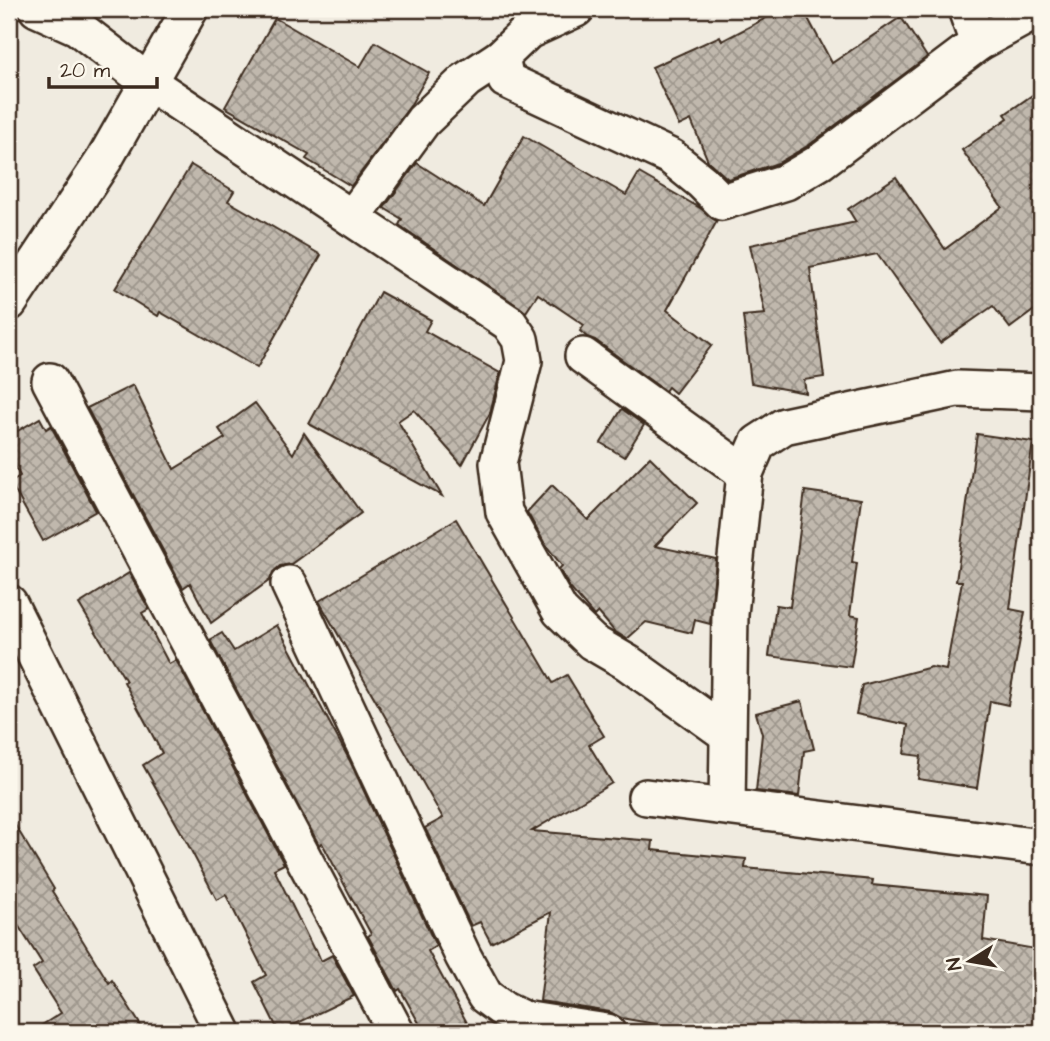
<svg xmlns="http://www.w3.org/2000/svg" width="1050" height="1041" viewBox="0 0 1050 1041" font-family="'Architects Daughter',sans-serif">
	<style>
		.building { fill: url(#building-cross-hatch); stroke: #3b2a1e; stroke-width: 2 }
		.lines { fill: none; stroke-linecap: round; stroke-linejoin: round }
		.street-casing { stroke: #3b2a1e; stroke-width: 40 }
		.street { stroke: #fbf7ec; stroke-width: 35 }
	</style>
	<defs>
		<pattern id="building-cross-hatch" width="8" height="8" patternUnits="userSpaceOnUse" patternTransform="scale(1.75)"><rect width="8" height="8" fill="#c0b8ad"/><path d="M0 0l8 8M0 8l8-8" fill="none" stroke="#9d968c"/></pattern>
	</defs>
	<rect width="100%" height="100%" fill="#f0ebe0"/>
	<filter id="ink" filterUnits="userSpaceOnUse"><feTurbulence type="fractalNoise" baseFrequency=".0143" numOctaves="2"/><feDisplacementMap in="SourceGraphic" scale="14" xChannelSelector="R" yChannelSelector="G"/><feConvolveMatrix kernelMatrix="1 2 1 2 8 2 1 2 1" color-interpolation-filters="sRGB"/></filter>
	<g filter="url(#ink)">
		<g class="building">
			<path d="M 783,9 L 803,9 L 832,63 L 901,17 L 927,57 L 809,145 L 778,163 L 728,179 L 708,161 L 691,120 L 679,126 L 652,67 L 720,36 L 722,41 Z"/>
			<path d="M 275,18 L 360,67 L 375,42 L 429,73 L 410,106 L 351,186 L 306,159 L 309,155 L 225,107 Z"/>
			<path d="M 1041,89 L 1041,305 L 1010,328 L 993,306 L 940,343 L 877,254 L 810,268 L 824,377 L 804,380 L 806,393 L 751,383 L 743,316 L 765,314 L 750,245 L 856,222 L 848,209 L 896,177 L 945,249 L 1002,207 L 962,150 L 1008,118 L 1005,114 Z"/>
			<path d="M 524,136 L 626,195 L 639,173 L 700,208 L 717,221 L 667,310 L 712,345 L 675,393 L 668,387 L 665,391 L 595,340 L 587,337 L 580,331 L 584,325 L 538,294 L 526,312 L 399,225 L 402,219 L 384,208 L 417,163 L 484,206 Z"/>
			<path d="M 191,165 L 234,191 L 228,201 L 321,255 L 257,368 L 160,312 L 158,316 L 115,289 Z"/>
			<path d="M 380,292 L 431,320 L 425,331 L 500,373 L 490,413 L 462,465 L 414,410 L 398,421 L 442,496 L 309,424 Z"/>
			<path d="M 133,385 L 174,469 L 225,438 L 219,429 L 255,403 L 293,454 L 304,433 L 361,513 L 291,564 L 280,566 L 273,572 L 270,580 L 211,623 L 190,583 L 183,588 L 87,408 Z"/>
			<path d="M 622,409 L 644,425 L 624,457 L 601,443 Z"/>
			<path d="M 40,418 L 46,429 L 51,426 L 96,511 L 43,541 L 10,482 L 20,476 L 9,456 L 9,436 Z"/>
			<path d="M 977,434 L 1033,442 L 1010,609 L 1025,612 L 1008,705 L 990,701 L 977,788 L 918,779 L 921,756 L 904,754 L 908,725 L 856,714 L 862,685 L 931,667 L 946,670 L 962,581 L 956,581 Z"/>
			<path d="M 650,457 L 697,503 L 655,546 L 716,559 L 710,624 L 695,620 L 692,633 L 646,622 L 627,639 L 614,631 L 598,612 L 594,616 L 570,588 L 559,569 L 562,566 L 545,544 L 527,512 L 552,485 L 588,520 Z"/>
			<path d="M 805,491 L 861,499 L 852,562 L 857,563 L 850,615 L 859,617 L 851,667 L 769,656 L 776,605 L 790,607 Z"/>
			<path d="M 456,519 L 553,683 L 567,675 L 604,736 L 589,745 L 612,783 L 532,831 L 653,841 L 652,850 L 746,859 L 745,868 L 873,880 L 872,885 L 987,896 L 983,940 L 1041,950 L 1041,1032 L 701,1032 L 621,1018 L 610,1012 L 540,1001 L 551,912 L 491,943 L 480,922 L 471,926 L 425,828 L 443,818 L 319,601 Z"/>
			<path d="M 129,573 L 149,609 L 142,613 L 169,664 L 176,660 L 284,864 L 274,869 L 314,950 L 316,949 L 321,961 L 332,955 L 354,996 L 279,1032 L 254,982 L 266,975 L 226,895 L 217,900 L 184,837 L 143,765 L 162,753 L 124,682 L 126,681 L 79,604 Z"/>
			<path d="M 277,625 L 350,761 L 436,946 L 428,951 L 472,1032 L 424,1032 L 400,989 L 397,991 L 368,936 L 371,934 L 322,843 L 319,845 L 210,640 L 222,633 L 234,651 Z"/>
			<path d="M 802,701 L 814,749 L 804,751 L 799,796 L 756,791 L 762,734 L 756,713 Z"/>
			<path d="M 9,815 L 54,889 L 52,891 L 109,983 L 112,980 L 145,1032 L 31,1032 L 61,1013 L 33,969 L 42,963 L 9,911 Z"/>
		</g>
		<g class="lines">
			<g class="street-casing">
				<g id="street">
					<path d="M 37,9 L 77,27 L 148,82 L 509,323 L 520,339 L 524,361 L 498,463 L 504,512 L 560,611 L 592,642 L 628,663 L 727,734"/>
					<path d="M 576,9 L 528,31 L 501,57 L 506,80 L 671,157 L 702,182 L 722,202 L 786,182 L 820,162 L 978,43 L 966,9"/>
					<path d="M 978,43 L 1040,9"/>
					<path d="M 352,218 L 423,121 L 466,80 L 501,57"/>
					<path d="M 9,303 L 104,160 L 190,9"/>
					<path d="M 583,356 L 745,473"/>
					<path d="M 50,381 L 396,1032"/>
					<path d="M 289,584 L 463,956 L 485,996 L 504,1010 L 523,1019 L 607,1032"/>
					<path d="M 9,603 L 223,1032"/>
					<path d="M 646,797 L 1041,847"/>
					<path d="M 727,805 L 730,614 L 745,473 L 758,443 L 784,426 L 957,389 L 1041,392"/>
				</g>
			</g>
			<use href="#street" class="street"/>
		</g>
	</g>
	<rect width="1050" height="1041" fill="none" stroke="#fbf7ec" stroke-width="35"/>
	<rect x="18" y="18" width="1015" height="1006" fill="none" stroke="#3b2a1e" stroke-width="2.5" filter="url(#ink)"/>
	<g transform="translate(970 961) rotate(259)" stroke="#fbf7ec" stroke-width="5" paint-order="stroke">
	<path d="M0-5L12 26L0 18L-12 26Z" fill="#3b2a1e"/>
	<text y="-10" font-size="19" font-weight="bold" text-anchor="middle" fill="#3b2a1e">N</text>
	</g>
	<path d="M49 77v10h108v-10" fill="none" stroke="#3b2a1e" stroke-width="3.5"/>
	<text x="60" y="77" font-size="21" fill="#3b2a1e" stroke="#fbf7ec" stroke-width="5" paint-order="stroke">20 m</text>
</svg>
